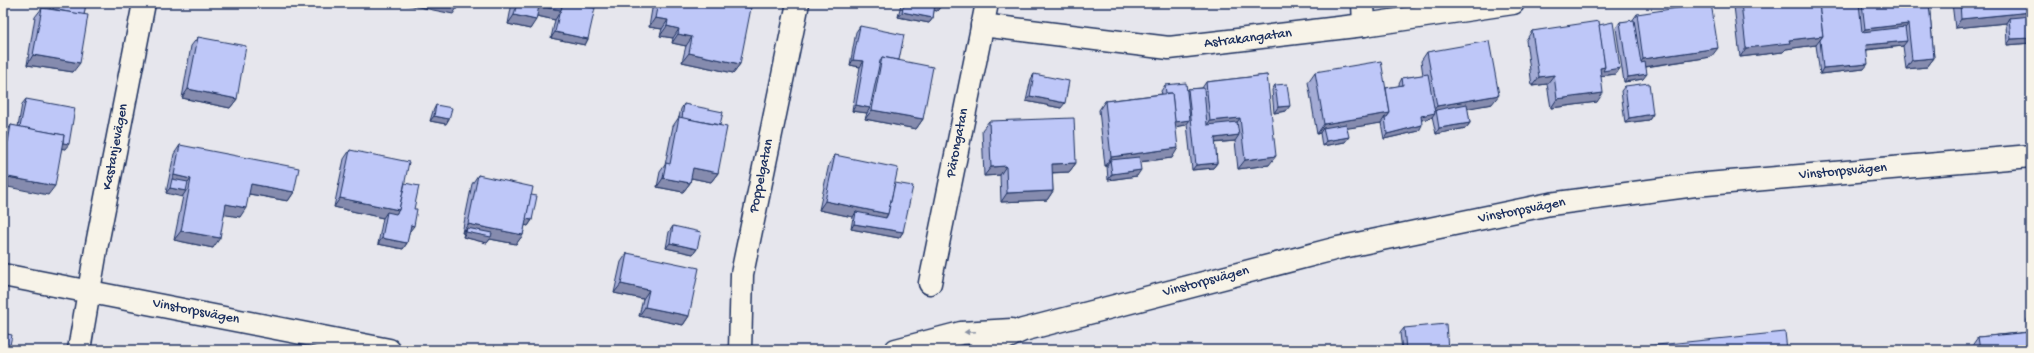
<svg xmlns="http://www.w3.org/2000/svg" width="2034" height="353" viewBox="0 0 2034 353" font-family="'Gochi Hand',sans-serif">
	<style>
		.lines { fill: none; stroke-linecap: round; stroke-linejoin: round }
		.minor-casing { stroke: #1b2f5e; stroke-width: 25 }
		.tertiary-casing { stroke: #1b2f5e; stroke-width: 25 }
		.minor { stroke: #f7f3e8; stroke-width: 22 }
		.tertiary { stroke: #f7f3e8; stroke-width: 22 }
		.wall { fill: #a3abd5; stroke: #1b2f5e }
		.shaded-wall { fill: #858bae; stroke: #1b2f5e }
		.building { fill: #bec7f8; stroke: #1b2f5e }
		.oneway { fill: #8991a3 }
		.labels { text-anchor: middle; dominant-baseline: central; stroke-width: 3; stroke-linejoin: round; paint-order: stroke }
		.street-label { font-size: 14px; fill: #1b2f5e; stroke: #f7f3e8 }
	</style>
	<rect width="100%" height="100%" fill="#e6e6ed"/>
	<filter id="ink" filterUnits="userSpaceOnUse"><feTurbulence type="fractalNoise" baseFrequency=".025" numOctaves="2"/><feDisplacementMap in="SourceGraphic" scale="8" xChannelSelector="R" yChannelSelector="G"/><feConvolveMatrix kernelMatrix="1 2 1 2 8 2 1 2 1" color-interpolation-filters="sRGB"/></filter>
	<g filter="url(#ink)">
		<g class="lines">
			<g class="minor-casing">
				<g id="minor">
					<path d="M 1363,3 L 1364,25"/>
					<path d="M 982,25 L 1169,48 L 1364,25 L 1513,3"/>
					<path d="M 930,283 L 987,3"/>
					<path d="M 79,350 L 97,244 L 144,3"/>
					<path d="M 740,350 L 742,274 L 798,3"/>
				</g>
			</g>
			<g class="tertiary-casing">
				<g id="tertiary">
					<path d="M 3,275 L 389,350"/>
					<path d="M 896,350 L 961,333 L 1012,330"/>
					<path d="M 980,350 L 1023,330 L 1338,248 L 1550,204 L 1695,185 L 2031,156"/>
				</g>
			</g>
			<use href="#minor" class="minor"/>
			<use href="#tertiary" class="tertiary"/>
		</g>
		<g class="wall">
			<path d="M 51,3 L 86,3 L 73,72 L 27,65 L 35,17 L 42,8 L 50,9 Z"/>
			<path d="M 512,3 L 563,3 L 588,39 L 585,45 L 551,38 L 555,20 L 537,16 L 530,29 L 508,24 Z"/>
			<path d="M 653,3 L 687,3 L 695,5 L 696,3 L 725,3 L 740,64 L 733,73 L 682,62 L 686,46 L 672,43 L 673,38 L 660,36 L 662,29 L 649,27 Z"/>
			<path d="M 897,3 L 943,3 L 937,11 L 934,10 L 933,18 L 929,23 L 898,17 L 901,4 Z"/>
			<path d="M 1737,3 L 1929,3 L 1934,58 L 1927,67 L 1906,69 L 1903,46 L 1867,50 L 1864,69 L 1820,74 L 1816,45 L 1786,49 L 1783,52 L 1740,57 L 1734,6 Z"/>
			<path d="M 1952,3 L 2031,3 L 2031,43 L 2007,45 L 2006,23 L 1955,28 Z"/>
			<path d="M 1637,14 L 1711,57 L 1646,67 L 1643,79 L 1624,82 L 1616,28 L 1620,22 L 1632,21 Z"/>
			<path d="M 1599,25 L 1620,68 L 1616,74 L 1601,76 L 1597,102 L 1551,108 L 1547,84 L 1532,86 L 1526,40 L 1532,31 Z"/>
			<path d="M 860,26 L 899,60 L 923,119 L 916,129 L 865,119 L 867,113 L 852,111 L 860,67 L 850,65 L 856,32 Z"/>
			<path d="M 198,37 L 237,99 L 230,108 L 182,98 L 191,46 Z"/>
			<path d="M 1427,52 L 1492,104 L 1467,108 L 1470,123 L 1466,128 L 1436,134 L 1432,116 L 1431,118 L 1421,120 L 1419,131 L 1384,139 L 1381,123 L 1347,128 L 1345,142 L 1322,146 L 1320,133 L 1317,134 L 1308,82 L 1315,72 L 1386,88 L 1399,86 L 1399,84 L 1402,78 L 1423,75 L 1421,61 Z"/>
			<path d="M 1034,74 L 1061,108 L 1026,101 L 1031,79 Z"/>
			<path d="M 1267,75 L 1269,165 L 1238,169 L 1235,141 L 1215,143 L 1217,163 L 1213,168 L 1192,170 L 1187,124 L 1186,125 L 1175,127 L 1172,158 L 1140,162 L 1137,176 L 1108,180 L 1107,166 L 1105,166 L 1099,110 L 1105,101 L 1162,94 L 1161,91 L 1165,85 L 1187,91 L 1188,89 L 1202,88 L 1206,82 Z"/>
			<path d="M 1275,85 L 1286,111 L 1274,113 L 1272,90 Z"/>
			<path d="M 1625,86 L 1653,114 L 1649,120 L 1625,123 L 1621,91 Z"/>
			<path d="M 26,99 L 65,149 L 62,148 L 48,195 L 4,142 L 5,135 L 11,125 L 18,127 L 22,104 Z"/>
			<path d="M 684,104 L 720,125 L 718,173 L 711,182 L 691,178 L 690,183 L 683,192 L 657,187 L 660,172 L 665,165 L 673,126 L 679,117 L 681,109 Z"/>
			<path d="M 436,105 L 446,124 L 430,121 L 433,111 Z"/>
			<path d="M 989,121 L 1076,163 L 1069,172 L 1052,173 L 1053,191 L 1047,200 L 1001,202 L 1000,175 L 984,176 L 982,130 Z"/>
			<path d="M 180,145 L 294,192 L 288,201 L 249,194 L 240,217 L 224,214 L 213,248 L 174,240 L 183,196 L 166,193 L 174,154 Z"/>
			<path d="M 350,150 L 405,183 L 414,209 L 410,231 L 409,231 L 407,243 L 403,249 L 378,244 L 383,218 L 334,207 L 344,159 Z"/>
			<path d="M 835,155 L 895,183 L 903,232 L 899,238 L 851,229 L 853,217 L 819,210 L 829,164 Z"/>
			<path d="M 478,175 L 531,195 L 532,220 L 528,226 L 525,225 L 523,235 L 516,244 L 490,239 L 487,243 L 463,237 L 464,233 L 462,233 L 472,184 Z"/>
			<path d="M 673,226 L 697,249 L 693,254 L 666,248 L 669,232 Z"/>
			<path d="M 627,253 L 689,316 L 683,325 L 639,316 L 643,299 L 614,293 L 621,262 Z"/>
			<path d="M 2031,314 L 2031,350 L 1969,350 L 1978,337 L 2028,332 L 2027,320 Z"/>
			<path d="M 1404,328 L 1448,350 L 1402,350 L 1400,333 Z"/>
		</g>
		<g class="shaded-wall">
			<path d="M 399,3 L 450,3 L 459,5 L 453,14 Z"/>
			<path d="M 904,3 L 943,3 L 937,11 L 903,4 Z"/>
			<path d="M 539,6 L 561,10 L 555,20 L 533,15 Z"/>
			<path d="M 902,12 L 933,18 L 929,23 L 898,17 Z"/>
			<path d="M 2031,12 L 2031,21 L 2009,18 L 2006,23 L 1955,28 L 1961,19 Z"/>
			<path d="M 514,15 L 536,20 L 530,29 L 508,24 Z"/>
			<path d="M 655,18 L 668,20 L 662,29 L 649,27 Z"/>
			<path d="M 1908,24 L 1902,33 L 1858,38 L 1865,29 Z"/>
			<path d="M 667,26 L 679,29 L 673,38 L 660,36 Z"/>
			<path d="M 555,32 L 588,39 L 585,45 L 551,38 Z"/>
			<path d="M 678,34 L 692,37 L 686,46 L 672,43 Z"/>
			<path d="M 1823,36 L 1816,45 L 1786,49 L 1783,52 L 1740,57 L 1746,48 L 1789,40 Z"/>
			<path d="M 2031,38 L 2031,43 L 2007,45 L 2011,39 Z"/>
			<path d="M 1907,41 L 1903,46 L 1862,50 L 1866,45 Z"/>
			<path d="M 1718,48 L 1711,57 L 1637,68 L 1643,59 Z"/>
			<path d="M 689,53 L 740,64 L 733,73 L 682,62 Z"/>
			<path d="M 33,55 L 80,63 L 73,72 L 27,65 Z"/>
			<path d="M 1934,58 L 1927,67 L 1906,69 L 1912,60 Z"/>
			<path d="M 853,60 L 864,61 L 860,67 L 850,65 Z"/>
			<path d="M 1868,64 L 1864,69 L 1820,74 L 1823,68 Z"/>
			<path d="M 1605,67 L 1620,68 L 1616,74 L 1599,76 L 1600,68 Z"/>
			<path d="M 1647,74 L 1643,79 L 1624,82 L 1628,77 Z"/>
			<path d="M 1554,75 L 1547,84 L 1532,86 L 1539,77 Z"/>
			<path d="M 188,89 L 237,99 L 230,108 L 182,98 Z"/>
			<path d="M 1603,93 L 1597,102 L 1551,108 L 1557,99 Z"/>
			<path d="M 1499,95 L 1492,104 L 1437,114 L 1436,110 L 1434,113 L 1435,113 L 1431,118 L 1417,121 L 1421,116 L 1431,113 L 1437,106 Z"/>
			<path d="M 1030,96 L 1065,103 L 1061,108 L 1026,101 Z"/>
			<path d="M 856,105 L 870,108 L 867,113 L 852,111 Z"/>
			<path d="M 1290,106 L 1286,111 L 1274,113 L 1278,107 Z"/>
			<path d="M 872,110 L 923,119 L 916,129 L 865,119 Z"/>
			<path d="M 1390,113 L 1385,120 L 1385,117 L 1381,123 L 1324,132 L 1323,128 L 1320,133 L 1317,134 L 1324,124 Z"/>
			<path d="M 1653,114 L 1649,120 L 1625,123 L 1629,118 Z"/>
			<path d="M 434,116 L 449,119 L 446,124 L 430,121 Z"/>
			<path d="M 1240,118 L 1234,127 L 1203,130 L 1210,121 Z"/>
			<path d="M 1190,120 L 1186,125 L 1168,128 L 1172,122 Z"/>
			<path d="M 1470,123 L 1466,128 L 1436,134 L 1439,128 Z"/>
			<path d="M 1422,125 L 1419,131 L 1384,139 L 1387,134 Z"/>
			<path d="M 1239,135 L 1235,141 L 1211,143 L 1215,138 Z"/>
			<path d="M 1349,137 L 1345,142 L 1322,146 L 1326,141 Z"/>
			<path d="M 61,142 L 69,144 L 65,149 L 57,148 Z"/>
			<path d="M 1178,148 L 1172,158 L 1111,165 L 1110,160 L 1107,166 L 1105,166 L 1111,157 Z"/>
			<path d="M 1276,156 L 1269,165 L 1238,169 L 1245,160 Z"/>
			<path d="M 1076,163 L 1069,172 L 1045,173 L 1052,164 Z"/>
			<path d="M 1217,163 L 1213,168 L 1192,170 L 1196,165 Z"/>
			<path d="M 1006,166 L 1000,175 L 984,176 L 991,167 Z"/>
			<path d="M 693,168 L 718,173 L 711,182 L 686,177 Z"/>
			<path d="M 1141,170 L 1137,176 L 1108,180 L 1112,174 Z"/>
			<path d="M 174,175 L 191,179 L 184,188 L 172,179 Z"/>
			<path d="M 3,176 L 55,186 L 48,195 L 3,186 Z"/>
			<path d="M 663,178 L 690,183 L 683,192 L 657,187 Z"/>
			<path d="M 251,184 L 294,192 L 288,201 L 244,193 Z"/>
			<path d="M 170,188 L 186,191 L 182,197 L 166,193 Z"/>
			<path d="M 1053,191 L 1047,200 L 1001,202 L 1007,193 Z"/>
			<path d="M 340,198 L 399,210 L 392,220 L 387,212 L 383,218 L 334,207 Z"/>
			<path d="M 825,201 L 888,214 L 882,223 L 856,212 L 853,217 L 819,210 Z"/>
			<path d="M 226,204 L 246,208 L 240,217 L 220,214 Z"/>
			<path d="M 524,219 L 532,220 L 528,226 L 521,224 Z"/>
			<path d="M 468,224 L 523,235 L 516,244 L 490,239 L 487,243 L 463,237 L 466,232 L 467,228 L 464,233 L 462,233 Z"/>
			<path d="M 854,224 L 903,232 L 899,238 L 851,229 Z"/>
			<path d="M 411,225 L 414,226 L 410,231 L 407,230 Z"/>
			<path d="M 181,231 L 220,238 L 213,248 L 174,240 Z"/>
			<path d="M 382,238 L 407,243 L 403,249 L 378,244 Z"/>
			<path d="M 670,243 L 697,249 L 693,254 L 666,248 Z"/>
			<path d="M 621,284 L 649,290 L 643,299 L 614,293 Z"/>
			<path d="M 645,307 L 689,316 L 683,325 L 639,316 Z"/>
		</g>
		<g class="building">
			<path d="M 54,3 L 86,3 L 84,15 L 53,9 Z"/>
			<path d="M 450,3 L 460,3 L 459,5 Z"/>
			<path d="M 517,3 L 563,3 L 561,10 L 539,6 L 536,20 L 514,15 Z"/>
			<path d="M 563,3 L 595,8 L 588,39 L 555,32 L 559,14 L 561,10 Z"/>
			<path d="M 658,3 L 687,3 L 698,6 L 699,3 L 725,3 L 751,8 L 740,64 L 689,53 L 692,37 L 678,34 L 679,29 L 667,26 L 668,20 L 655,18 Z"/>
			<path d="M 904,3 L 928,3 L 935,4 L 933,18 L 902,12 Z"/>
			<path d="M 1711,3 L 1718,48 L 1643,59 L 1637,14 Z"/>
			<path d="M 1741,3 L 1819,3 L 1823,36 L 1789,40 L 1790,43 L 1746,48 Z"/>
			<path d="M 1819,3 L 1859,3 L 1862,32 L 1905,27 L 1907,41 L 1866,45 L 1868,64 L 1823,68 L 1820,40 L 1823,36 Z"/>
			<path d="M 1862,3 L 1929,3 L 1934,58 L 1912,60 L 1908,24 L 1865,29 Z"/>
			<path d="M 1960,3 L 2031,3 L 2031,12 L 1961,19 Z"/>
			<path d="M 42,8 L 88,15 L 80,63 L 33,55 Z"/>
			<path d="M 2031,16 L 2031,38 L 2011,39 L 2009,18 Z"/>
			<path d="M 1634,20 L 1641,63 L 1645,62 L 1647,74 L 1628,77 L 1620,22 Z"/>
			<path d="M 1599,21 L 1605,67 L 1600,68 L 1603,93 L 1557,99 L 1554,75 L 1539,77 L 1532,31 Z"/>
			<path d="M 1613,22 L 1620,68 L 1603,71 L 1605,67 L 1599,25 Z"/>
			<path d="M 860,26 L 904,35 L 899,60 L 882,57 L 880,61 L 870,108 L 856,105 L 864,61 L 853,60 Z"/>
			<path d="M 198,37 L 246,46 L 237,99 L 188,89 Z"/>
			<path d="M 1489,41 L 1499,95 L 1437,106 L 1427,52 Z"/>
			<path d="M 882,57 L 933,67 L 923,119 L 872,110 Z"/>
			<path d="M 1381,61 L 1390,113 L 1324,124 L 1315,72 Z"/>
			<path d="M 1034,74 L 1069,81 L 1065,103 L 1030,96 Z"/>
			<path d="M 1428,74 L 1435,113 L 1421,116 L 1422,125 L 1387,134 L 1385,117 L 1387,117 L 1390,113 L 1386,88 L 1403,85 L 1402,78 Z"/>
			<path d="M 1267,75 L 1276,156 L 1245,160 L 1240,118 L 1210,121 L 1206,82 Z"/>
			<path d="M 1186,83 L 1190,120 L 1175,122 L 1172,93 L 1166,93 L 1165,85 Z"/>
			<path d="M 1649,83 L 1653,114 L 1629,118 L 1625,86 Z"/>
			<path d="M 1287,84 L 1290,106 L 1278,107 L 1275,85 Z"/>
			<path d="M 1204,88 L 1207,125 L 1237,122 L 1239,135 L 1215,138 L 1217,163 L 1196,165 L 1188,89 Z"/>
			<path d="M 1172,93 L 1178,148 L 1111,157 L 1105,101 Z"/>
			<path d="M 26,99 L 75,108 L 69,144 L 63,143 L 64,135 L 20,127 Z"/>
			<path d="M 684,104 L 723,112 L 720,125 L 682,118 Z"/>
			<path d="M 1467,104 L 1470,123 L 1439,128 L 1436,110 Z"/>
			<path d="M 436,105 L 452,108 L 449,119 L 434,116 Z"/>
			<path d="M 679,117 L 727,127 L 718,173 L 693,168 L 690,183 L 663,178 L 666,163 L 670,164 Z"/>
			<path d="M 1074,118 L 1076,163 L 1052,164 L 1053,191 L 1007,193 L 1006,166 L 991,167 L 989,121 Z"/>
			<path d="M 1346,124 L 1349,137 L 1326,141 L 1323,128 Z"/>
			<path d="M 11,125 L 64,135 L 55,186 L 3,176 L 3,141 L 8,142 Z"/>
			<path d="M 180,145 L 299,168 L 294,192 L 251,184 L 246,208 L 226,204 L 220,238 L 181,231 L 191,179 L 174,175 Z"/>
			<path d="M 350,150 L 409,162 L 399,210 L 340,198 Z"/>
			<path d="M 835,155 L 898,168 L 888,214 L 825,201 Z"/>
			<path d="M 1139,157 L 1141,170 L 1112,174 L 1110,160 Z"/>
			<path d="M 478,175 L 533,187 L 523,235 L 468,224 Z"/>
			<path d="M 172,179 L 188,182 L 186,191 L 170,188 Z"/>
			<path d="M 405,183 L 419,186 L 414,209 L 417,209 L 414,226 L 411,225 L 407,243 L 382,238 L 387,212 L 396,214 L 399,210 Z"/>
			<path d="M 895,183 L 913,186 L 903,232 L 854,224 L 856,212 L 886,218 L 888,214 Z"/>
			<path d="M 531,195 L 537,196 L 532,220 L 526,219 Z"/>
			<path d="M 673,226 L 701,232 L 697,249 L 670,243 Z"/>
			<path d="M 467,228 L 492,233 L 491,237 L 466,232 Z"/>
			<path d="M 627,253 L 699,268 L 689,316 L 645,307 L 649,290 L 621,284 Z"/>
			<path d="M 1446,324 L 1448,350 L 1406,350 L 1404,328 Z"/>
			<path d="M 1785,332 L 1787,350 L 1608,350 Z"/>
			<path d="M 2031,332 L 2031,350 L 1980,350 L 1978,337 Z"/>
			<path d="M 3,333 L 12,335 L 9,350 L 3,350 Z"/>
		</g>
		<defs><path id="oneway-solid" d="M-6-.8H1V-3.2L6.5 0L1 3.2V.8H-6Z"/></defs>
		<use class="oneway" href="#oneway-solid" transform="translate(970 332) rotate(177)"/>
	</g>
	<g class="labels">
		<g class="street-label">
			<text transform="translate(1248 39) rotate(-7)">Astrakangatan</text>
			<text transform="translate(958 143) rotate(-79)">Pärongatan</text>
			<text transform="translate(116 147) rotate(-79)">Kastanjevägen</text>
			<text transform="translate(1843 172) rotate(-5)">Vinstorpsvägen</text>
			<text transform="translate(762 176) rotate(-78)">Poppelgatan</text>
			<text transform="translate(1522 211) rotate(-11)">Vinstorpsvägen</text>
			<text transform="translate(1206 282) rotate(-15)">Vinstorpsvägen</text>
			<text transform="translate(196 312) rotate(11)">Vinstorpsvägen</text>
		</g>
	</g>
	<rect width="2034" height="353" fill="none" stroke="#f7f3e8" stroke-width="16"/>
	<rect x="8" y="8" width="2018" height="337" fill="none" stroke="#1b2f5e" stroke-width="1.5" filter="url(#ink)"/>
</svg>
